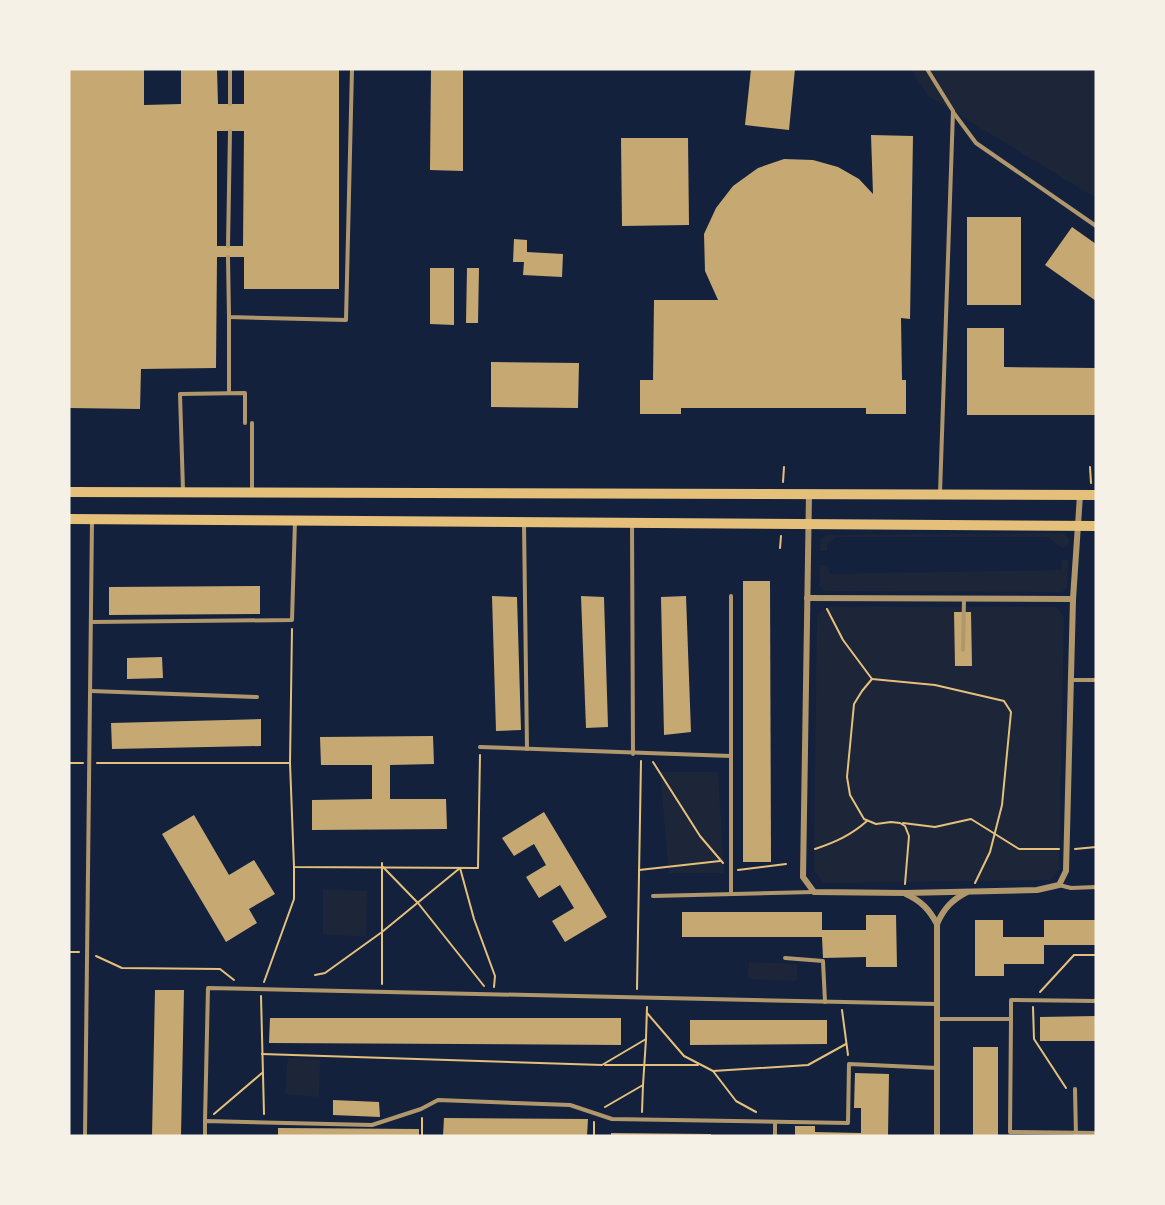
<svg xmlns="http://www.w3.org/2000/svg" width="1165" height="1205" viewBox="0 0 1165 1205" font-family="'Source Sans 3',sans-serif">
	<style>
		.green { fill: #1d2539 }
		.building { fill: #c6a872; fill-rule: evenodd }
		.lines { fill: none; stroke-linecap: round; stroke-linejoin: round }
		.path { stroke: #e5c07b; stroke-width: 2 }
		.service { stroke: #b1986c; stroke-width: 4 }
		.minor { stroke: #b1986c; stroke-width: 6 }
		.secondary { stroke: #e5c07b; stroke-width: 10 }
	</style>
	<rect width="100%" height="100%" fill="#14213d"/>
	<g class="green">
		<path d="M 911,69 L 1096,69 L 1096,198 L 928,96 Z"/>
		<path d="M 1064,533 L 1069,539 L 1068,547 L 1062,548 L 1048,537 L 836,537 L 827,544 L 827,551 L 820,551 L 821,539 L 826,535 Z"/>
		<path d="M 1062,559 L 1068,560 L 1067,588 L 1062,592 L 825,591 L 819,586 L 820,565 L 828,565 L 830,574 L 1061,570 Z"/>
		<path d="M 828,607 L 1056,607 L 1064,617 L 1059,870 L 1050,880 L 824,883 L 814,871 L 817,614 Z"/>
		<path d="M 660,772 L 718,772 L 724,873 L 669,873 Z"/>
		<path d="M 323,889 L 367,891 L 366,937 L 323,934 Z"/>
		<path d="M 749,962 L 797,964 L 797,981 L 748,979 Z"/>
		<path d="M 288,1058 L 320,1060 L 319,1097 L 285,1094 Z"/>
	</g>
	<g class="building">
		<path d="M 69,69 L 144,69 L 144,105 L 181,104 L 181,69 L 217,69 L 218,104 L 244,104 L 244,69 L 339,69 L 339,289 L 244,289 L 244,257 L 217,257 L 216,368 L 141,369 L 140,409 L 69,408 ZM 217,131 L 244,131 L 243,246 L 217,246 Z"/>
		<path d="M 431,69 L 463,69 L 463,171 L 430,170 Z"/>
		<path d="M 751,69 L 795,69 L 789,130 L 745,125 Z"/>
		<path d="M 871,135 L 913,136 L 910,319 L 901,318 L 902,380 L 906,380 L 906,414 L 866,414 L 866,408 L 681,408 L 681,414 L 640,414 L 640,380 L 653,380 L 654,300 L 718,300 L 705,271 L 704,234 L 716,208 L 733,186 L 758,168 L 784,159 L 813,160 L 838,167 L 859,179 L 873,194 Z"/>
		<path d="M 621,138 L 688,138 L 689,225 L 622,226 Z"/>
		<rect x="967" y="217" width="54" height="88"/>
		<path d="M 1072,227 L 1096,244 L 1096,301 L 1045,265 Z"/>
		<path d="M 514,239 L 527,240 L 527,252 L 563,254 L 562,277 L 523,275 L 524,262 L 513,262 Z"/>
		<path d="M 430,268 L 454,268 L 454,325 L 430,324 Z"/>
		<path d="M 467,268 L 479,268 L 478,323 L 466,323 Z"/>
		<path d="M 967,328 L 1004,328 L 1004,367 L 1096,368 L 1096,415 L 967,415 Z"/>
		<path d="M 491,362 L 579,363 L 578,408 L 491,407 Z"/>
		<path d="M 743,581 L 770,581 L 771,862 L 743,862 Z"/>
		<path d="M 260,586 L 260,614 L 109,615 L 109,587 Z"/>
		<path d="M 492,596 L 517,597 L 521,730 L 496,731 Z"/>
		<path d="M 581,596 L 604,597 L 608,727 L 586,728 Z"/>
		<path d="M 686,596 L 691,732 L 664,735 L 661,597 Z"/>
		<path d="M 954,612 L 971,612 L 972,666 L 955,666 Z"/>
		<path d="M 162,657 L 163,678 L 127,679 L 127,658 Z"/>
		<path d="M 261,719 L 261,746 L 112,749 L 111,723 Z"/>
		<path d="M 433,736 L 434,764 L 390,765 L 390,799 L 446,799 L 447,829 L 312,830 L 312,800 L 372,799 L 372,765 L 321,765 L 320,737 Z"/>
		<path d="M 544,812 L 607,917 L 565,942 L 552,921 L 574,908 L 560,885 L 539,898 L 526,877 L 546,865 L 534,844 L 514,856 L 502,838 Z"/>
		<path d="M 194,815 L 229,875 L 254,860 L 275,894 L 249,909 L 257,923 L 226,942 L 162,834 Z"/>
		<path d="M 682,912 L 822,912 L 822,930 L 866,930 L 866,915 L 896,915 L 897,967 L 866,967 L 866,957 L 823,958 L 822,937 L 682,937 Z"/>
		<path d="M 975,920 L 1003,920 L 1003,937 L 1044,937 L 1044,920 L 1096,920 L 1096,945 L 1044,945 L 1044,964 L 1004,964 L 1004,976 L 975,976 Z"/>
		<path d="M 155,990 L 184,990 L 181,1136 L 152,1136 Z"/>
		<path d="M 1096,1016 L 1096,1041 L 1040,1041 L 1040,1017 Z"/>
		<path d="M 270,1018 L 621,1018 L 621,1045 L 269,1043 Z"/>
		<path d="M 690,1020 L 827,1020 L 827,1044 L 690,1045 Z"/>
		<rect x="973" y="1047" width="25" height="89"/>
		<path d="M 855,1073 L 889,1074 L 888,1136 L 795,1136 L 795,1126 L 815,1126 L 815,1132 L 861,1133 L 861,1108 L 854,1108 Z"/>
		<path d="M 333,1100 L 379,1102 L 380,1117 L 333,1115 Z"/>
		<path d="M 444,1118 L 588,1119 L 587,1136 L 443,1136 Z"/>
		<path d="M 278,1128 L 419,1129 L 419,1136 L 278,1136 Z"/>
		<path d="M 611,1133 L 711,1134 L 711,1136 L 611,1136 Z"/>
	</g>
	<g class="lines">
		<g class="path">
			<path d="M 1090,467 L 1091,483"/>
			<path d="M 783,482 L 784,467"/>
			<path d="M 780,548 L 781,536"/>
			<path d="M 827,609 L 843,640 L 872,679 L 935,685 L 1004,701 L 1011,712 L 1002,805 L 990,852 L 975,883"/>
			<path d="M 292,629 L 290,763 L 294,867 L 478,868 L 480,755"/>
			<path d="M 872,679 L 862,691 L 854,704 L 847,777 L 850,795 L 864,819 L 876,824 L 891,822 L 900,823 L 905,826 L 909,836 L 905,884"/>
			<path d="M 653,762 L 700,836 L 723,863"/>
			<path d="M 69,763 L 83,763"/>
			<path d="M 97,763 L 290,763"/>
			<path d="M 903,823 L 935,827 L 971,819 L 1019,849 L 1059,849"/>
			<path d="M 815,849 C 836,842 851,835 867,821"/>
			<path d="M 1075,849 L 1096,847"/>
			<path d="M 383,867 L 418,903 L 484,986"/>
			<path d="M 639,870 L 720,861"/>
			<path d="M 738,870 L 786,864"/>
			<path d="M 69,952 L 79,952"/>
			<path d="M 96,956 L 122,968 L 220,969 L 234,980"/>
			<path d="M 315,975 L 325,973 L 382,932 L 460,868 L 474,919 L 495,976 L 494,987"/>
			<path d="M 264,982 L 294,899 L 294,867"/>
			<path d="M 382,984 L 382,863"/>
			<path d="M 637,989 L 641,761"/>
			<path d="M 1040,992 L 1074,955 L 1096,955"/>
			<path d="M 261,996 L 264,1114"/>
			<path d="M 1033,1007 L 1034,1039 L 1066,1088"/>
			<path d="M 842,1010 L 848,1055"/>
			<path d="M 647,1013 L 684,1056 L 713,1071 L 736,1101 L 756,1112"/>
			<path d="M 262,1054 L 602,1065 L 646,1039 L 647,1007"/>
			<path d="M 605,1065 L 698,1065"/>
			<path d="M 713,1071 L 808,1065 L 846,1044"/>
			<path d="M 605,1107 L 643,1085 L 646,1039"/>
			<path d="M 642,1112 L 643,1085"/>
			<path d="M 214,1114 L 262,1073"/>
			<path d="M 422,1118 L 422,1136"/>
			<path d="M 594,1136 L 594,1122"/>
		</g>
		<g class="service">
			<path d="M 927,69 L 953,111 L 940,493"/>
			<path d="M 230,104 L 230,69"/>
			<path d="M 953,112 L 976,143 L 1096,226"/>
			<path d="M 228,246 L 230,131"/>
			<path d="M 228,257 L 229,317 L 346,320 L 352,69"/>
			<path d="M 229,393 L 229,317"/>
			<path d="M 252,423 L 252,492"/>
			<path d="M 183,490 L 180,394 L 245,393 L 245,423"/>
			<path d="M 524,524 L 527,749"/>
			<path d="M 632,524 L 633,754"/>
			<path d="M 91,622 L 292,620 L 295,521"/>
			<path d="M 963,650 L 964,599"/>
			<path d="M 1071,680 L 1096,680"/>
			<path d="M 91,691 L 257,697"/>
			<path d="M 480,747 L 731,756"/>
			<path d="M 1059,885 L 1071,888 L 1096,887"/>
			<path d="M 731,894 L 731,596"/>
			<path d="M 653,896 L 814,892"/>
			<path d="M 785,958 L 823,961 L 825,1002"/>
			<path d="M 937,1019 L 1011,1019 L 1010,1132 L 1096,1133"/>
			<path d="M 1011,1019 L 1011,1000 L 1096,1001"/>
			<path d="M 1075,1089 L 1076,1136"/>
			<path d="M 205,1121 L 208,988 L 937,1004"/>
			<path d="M 775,1122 L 775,1136"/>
			<path d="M 85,1136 L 92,520"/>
			<path d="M 205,1136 L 205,1121 L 372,1125 L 421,1109 L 438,1100 L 570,1105 L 612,1119 L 848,1123 L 849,1064 L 937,1068"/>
		</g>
		<g class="minor">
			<path d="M 809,494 L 803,877 L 814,892 L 905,893 L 1037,890 L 1059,885 L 1066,871 L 1073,599 L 1080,495"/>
			<path d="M 807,598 L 1073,599"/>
			<path d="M 906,894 C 921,901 929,909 937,924"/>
			<path d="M 937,1136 L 937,924 C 944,908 952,900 967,892"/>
		</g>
		<g class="secondary">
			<path d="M 69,492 L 1096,495"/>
			<path d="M 69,519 L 1096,526"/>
		</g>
	</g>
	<rect width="1165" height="1205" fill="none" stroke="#f6f1e7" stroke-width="141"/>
</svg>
